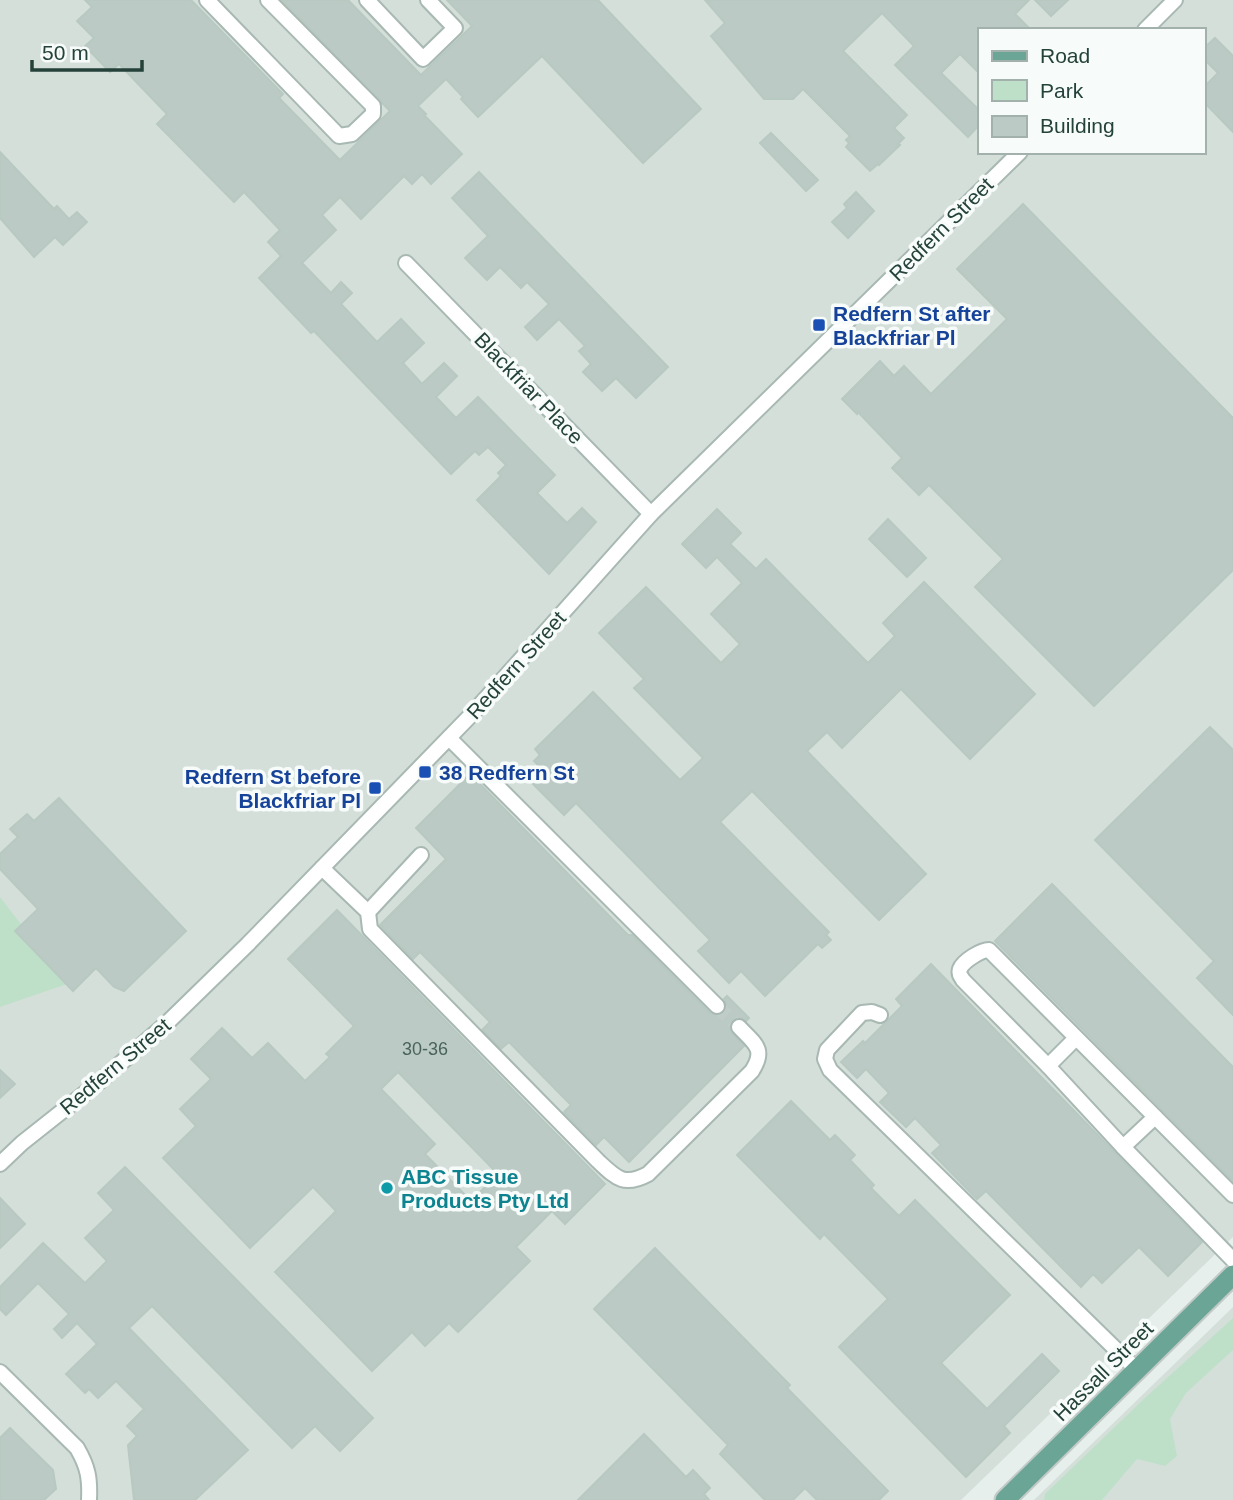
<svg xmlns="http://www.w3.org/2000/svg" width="1233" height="1500" viewBox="0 0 1233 1500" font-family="Helvetica,sans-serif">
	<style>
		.built { fill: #d4dfda; fill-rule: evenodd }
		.green { fill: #bfe0c8 }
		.building { fill: #bbcac4; stroke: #b8c9c2; stroke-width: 2; fill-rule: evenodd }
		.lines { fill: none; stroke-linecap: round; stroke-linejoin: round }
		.minor-tunnel { stroke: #bfccc8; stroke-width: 14; stroke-dasharray: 14 7; stroke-linecap: butt }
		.minor-casing { stroke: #a8b8b2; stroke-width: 18 }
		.major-casing { stroke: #c2cac8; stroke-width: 23 }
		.minor { stroke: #fff; stroke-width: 14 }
		.major { stroke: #6aa596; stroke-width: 19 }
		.transit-dot { fill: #1a4fb4; stroke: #f7fbf9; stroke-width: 2.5 }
		.culture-dot { fill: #0f9aa8; stroke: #f7fbf9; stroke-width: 2.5 }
		.labels { text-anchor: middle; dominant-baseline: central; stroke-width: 7; stroke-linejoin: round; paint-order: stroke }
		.number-label { font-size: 18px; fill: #4a645c }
		.street-label { font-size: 21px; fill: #24423a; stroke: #f7fbf9 }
		.transit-label { font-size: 21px; font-weight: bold; fill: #164399; stroke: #f7fbf9; text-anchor: start }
		.culture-label { font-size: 21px; font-weight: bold; fill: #0d838f; stroke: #f7fbf9; text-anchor: start }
	</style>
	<rect width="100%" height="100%" fill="#e6efeb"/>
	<g class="built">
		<path d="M 0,0 L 1233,0 L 1233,1237 L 961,1500 L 0,1500 ZM 979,30 L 1203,30 L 1203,152 L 979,152 Z"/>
		<path d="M 1233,1307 L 1233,1500 L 1034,1500 L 1229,1311 Z"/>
	</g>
	<g class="green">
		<path d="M 0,897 L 67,984 L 0,1007 Z"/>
		<path d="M 1233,1318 L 1233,1350 L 1186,1393 L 1170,1419 L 1177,1456 L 1165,1466 L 1137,1459 L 1102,1500 L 1044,1500 L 1045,1494 L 1145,1398 Z"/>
	</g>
	<g class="building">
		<path d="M 85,0 L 191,0 L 283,94 L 279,98 L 340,160 L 390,111 L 282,0 L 348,0 L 421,75 L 472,26 L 447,0 L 598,0 L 701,109 L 643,163 L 542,56 L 478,117 L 461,99 L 463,97 L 446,79 L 418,106 L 426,114 L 424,115 L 462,154 L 431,184 L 422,174 L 412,184 L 404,176 L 361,219 L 340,197 L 322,215 L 336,230 L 302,263 L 331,293 L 341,282 L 352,293 L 341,304 L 377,342 L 401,319 L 424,343 L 403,363 L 422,384 L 444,363 L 457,376 L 436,397 L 456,418 L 478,397 L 555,475 L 537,493 L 567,523 L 582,508 L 596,522 L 549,574 L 477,500 L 501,476 L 498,473 L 506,465 L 488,447 L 479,455 L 475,451 L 451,474 L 314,331 L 311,333 L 259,278 L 281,256 L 268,242 L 280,230 L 244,192 L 234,202 L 157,124 L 167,114 L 119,64 L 110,72 L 85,46 L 94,38 L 77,21 L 92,7 Z"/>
		<path d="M 705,0 L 1029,0 L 1015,14 L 1031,30 L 979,30 L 979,73 L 960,54 L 941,73 L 979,110 L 979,125 L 968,137 L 895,65 L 914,46 L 882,13 L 843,51 L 907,115 L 894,128 L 904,138 L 898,144 L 900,145 L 879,165 L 878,164 L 870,171 L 846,147 L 849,143 L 846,140 L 850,136 L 803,89 L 793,99 L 764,99 L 711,36 L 725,23 Z"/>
		<path d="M 1035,0 L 1068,0 L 1051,16 Z"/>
		<path d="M 1215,38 L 1233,56 L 1233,132 L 1203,101 L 1203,88 L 1218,73 L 1203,58 L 1203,49 Z"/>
		<path d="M 771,133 L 818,180 L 806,191 L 760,143 Z"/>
		<path d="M 0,152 L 54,209 L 57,206 L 69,219 L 77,212 L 87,222 L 63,245 L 55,237 L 34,257 L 0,218 Z"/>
		<path d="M 479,172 L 668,367 L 636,398 L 616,378 L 602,391 L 583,372 L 591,364 L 579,351 L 585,346 L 559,319 L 537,340 L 525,327 L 549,304 L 527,282 L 521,288 L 500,267 L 487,280 L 465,258 L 488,236 L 452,198 Z"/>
		<path d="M 856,192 L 874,211 L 848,238 L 832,222 L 847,208 L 844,204 Z"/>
		<path d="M 1023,204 L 1233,418 L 1233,570 L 1094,706 L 975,587 L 1003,559 L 929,485 L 919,495 L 892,468 L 902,458 L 858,412 L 857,414 L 842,399 L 880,361 L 894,376 L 904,366 L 931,394 L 1007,319 L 957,269 Z"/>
		<path d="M 717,509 L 741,533 L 730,544 L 756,569 L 766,559 L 868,663 L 895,636 L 883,623 L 924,582 L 1035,694 L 970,759 L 901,689 L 842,748 L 827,732 L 807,751 L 926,874 L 879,920 L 752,791 L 720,822 L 829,932 L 826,935 L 831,940 L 822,948 L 818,944 L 765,996 L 741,971 L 729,983 L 698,951 L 710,940 L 576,803 L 564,815 L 533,784 L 545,772 L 534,761 L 540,755 L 535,749 L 593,692 L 680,780 L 703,758 L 634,688 L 644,679 L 599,633 L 646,587 L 721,663 L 740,644 L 711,614 L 742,583 L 717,557 L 706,568 L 682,544 Z"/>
		<path d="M 888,519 L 926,558 L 907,577 L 869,539 Z"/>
		<path d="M 1210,727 L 1233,750 L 1233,1015 L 1197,978 L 1214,961 L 1095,840 Z"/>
		<path d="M 470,774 L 628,935 L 632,935 L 710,1013 L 719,1015 L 724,1012 L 726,1004 L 724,999 L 727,996 L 749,1018 L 746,1021 L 741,1018 L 736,1018 L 732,1021 L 730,1025 L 732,1033 L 744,1046 L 629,1162 L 604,1137 L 596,1145 L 564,1112 L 571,1105 L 509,1042 L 501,1049 L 482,1030 L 490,1022 L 420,952 L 413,959 L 380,925 L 446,859 L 416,828 Z"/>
		<path d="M 59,798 L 186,931 L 124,991 L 114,987 L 96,968 L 73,991 L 15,931 L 38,909 L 0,869 L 0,854 L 18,837 L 10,829 L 27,814 L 34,821 Z"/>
		<path d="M 1052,884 L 1233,1067 L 1233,1181 L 995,941 Z"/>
		<path d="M 337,910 L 605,1184 L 565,1224 L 552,1211 L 516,1247 L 530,1261 L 458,1332 L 449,1323 L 425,1346 L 412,1332 L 372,1371 L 275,1272 L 336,1211 L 313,1187 L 250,1248 L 163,1158 L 196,1126 L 180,1109 L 211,1079 L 191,1059 L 222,1028 L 252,1058 L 268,1043 L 305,1081 L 330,1057 L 326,1054 L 354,1026 L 288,959 ZM 398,1072 L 498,1174 L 471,1201 L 425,1154 L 435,1144 L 381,1089 Z"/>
		<path d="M 931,964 L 1202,1242 L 1168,1276 L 1139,1247 L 1102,1283 L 1093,1274 L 1081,1287 L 986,1191 L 977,1199 L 932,1153 L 941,1145 L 915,1118 L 906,1127 L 880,1102 L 889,1093 L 866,1069 L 857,1078 L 841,1062 L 863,1041 L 865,1043 L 902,1006 L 896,999 Z"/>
		<path d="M 0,1070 L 15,1084 L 0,1098 Z"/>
		<path d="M 791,1101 L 830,1140 L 835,1135 L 855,1155 L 850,1160 L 874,1185 L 871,1188 L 899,1216 L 915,1200 L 1010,1295 L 941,1363 L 987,1409 L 1042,1354 L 1059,1371 L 1004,1426 L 1010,1433 L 966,1477 L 839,1347 L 888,1299 L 824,1234 L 820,1239 L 737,1155 Z"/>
		<path d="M 125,1167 L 373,1418 L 340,1451 L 315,1426 L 292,1448 L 152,1306 L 129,1328 L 248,1450 L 195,1500 L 134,1500 L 128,1445 L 137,1436 L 127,1426 L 144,1409 L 116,1381 L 98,1398 L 89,1389 L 85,1393 L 66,1374 L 97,1344 L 77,1323 L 62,1338 L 54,1329 L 69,1314 L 38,1283 L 6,1315 L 0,1309 L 0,1287 L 43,1243 L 85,1283 L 107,1261 L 85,1238 L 114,1210 L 98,1193 Z"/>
		<path d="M 0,1198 L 25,1224 L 0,1248 Z"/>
		<path d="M 655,1248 L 790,1385 L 787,1388 L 888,1491 L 879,1500 L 817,1500 L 805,1488 L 793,1500 L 765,1500 L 720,1454 L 728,1445 L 594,1309 Z"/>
		<path d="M 10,1428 L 53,1470 L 56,1489 L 44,1500 L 0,1500 L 0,1438 Z"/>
		<path d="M 644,1434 L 686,1477 L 693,1470 L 710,1488 L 704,1494 L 709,1500 L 578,1500 Z"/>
	</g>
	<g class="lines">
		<path class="minor-tunnel" d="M 717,1006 L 739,1027"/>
		<g class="minor-casing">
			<g id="minor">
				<path d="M 207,0 L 339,136 L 352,134 L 373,114 L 373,106 L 268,0"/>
				<path d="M 367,0 L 423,59 L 455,28 L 428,0"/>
				<path d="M 1145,30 L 1175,0"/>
				<path d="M 406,263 L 651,514"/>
				<path d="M 449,738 L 717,1006"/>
				<path d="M 322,868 L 368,912 L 370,929 L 598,1161 C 616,1178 624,1187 648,1174 L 752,1071 C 766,1049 755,1044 739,1027"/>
				<path d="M 368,912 L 421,855"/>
				<path d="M 880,1015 L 872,1012 L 862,1013 L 827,1050 L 825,1059 L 830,1070 L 1137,1370"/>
				<path d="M 1076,1038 L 1048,1066 L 963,980 C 961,976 958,975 960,969 C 963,961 981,950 989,950 L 1233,1195"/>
				<path d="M 1048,1066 L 1123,1147 L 1155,1117"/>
				<path d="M 1123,1147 L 1233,1260"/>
				<path d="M 0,1164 L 22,1143 L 99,1082 L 167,1023 L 248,944 L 471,715 L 651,514 L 1020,152"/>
				<path d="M 0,1372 L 77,1448 C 88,1467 90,1478 89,1500"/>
			</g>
		</g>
		<g class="major-casing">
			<path id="major" d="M 1005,1500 L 1233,1275"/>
		</g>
		<use href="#minor" class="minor"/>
		<use href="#major" class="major"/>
	</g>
	<g class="transit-dot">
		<rect x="812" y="318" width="14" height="14" rx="3.5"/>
		<rect x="418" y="765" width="14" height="14" rx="3.5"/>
		<rect x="368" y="781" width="14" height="14" rx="3.5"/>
	</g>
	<circle class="culture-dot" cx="387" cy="1188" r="7"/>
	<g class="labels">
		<g class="number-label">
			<text x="425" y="1049">30-36</text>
		</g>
		<g class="street-label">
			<text transform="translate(941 229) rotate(-45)">Redfern Street</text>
			<text transform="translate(529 388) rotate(46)">Blackfriar Place</text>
			<text transform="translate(516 665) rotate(-48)">Redfern Street</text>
			<text transform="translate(115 1066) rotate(-40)">Redfern Street</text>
			<text transform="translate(1103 1371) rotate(-45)">Hassall Street</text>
		</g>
		<g class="transit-label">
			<text x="833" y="313">Redfern St after<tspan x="833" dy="24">Blackfriar Pl</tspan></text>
			<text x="439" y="772">38 Redfern St</text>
			<text x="361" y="776" text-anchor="end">Redfern St before<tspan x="361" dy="24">Blackfriar Pl</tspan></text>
		</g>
		<g class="culture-label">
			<text x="401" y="1176">ABC Tissue<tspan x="401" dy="24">Products Pty Ltd</tspan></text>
		</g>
	</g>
	<rect x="978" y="28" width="228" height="126" fill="#f7fbf9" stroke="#a3b1ad" stroke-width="2"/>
	<rect x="992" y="51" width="35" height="10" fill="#6aa596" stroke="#a3b1ad" stroke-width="2"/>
	<text x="1040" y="63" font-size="21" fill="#24423a">Road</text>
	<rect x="992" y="80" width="35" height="21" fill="#bfe0c8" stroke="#a3b1ad" stroke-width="2"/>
	<text x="1040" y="98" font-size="21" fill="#24423a">Park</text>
	<rect x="992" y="116" width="35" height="21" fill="#bbcac4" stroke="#a3b1ad" stroke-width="2"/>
	<text x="1040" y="133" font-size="21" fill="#24423a">Building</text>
	<path d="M32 60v10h110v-10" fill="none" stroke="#24423a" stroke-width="3.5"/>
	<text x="42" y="60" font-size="21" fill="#24423a" stroke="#f7fbf9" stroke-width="5" paint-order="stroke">50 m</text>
</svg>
